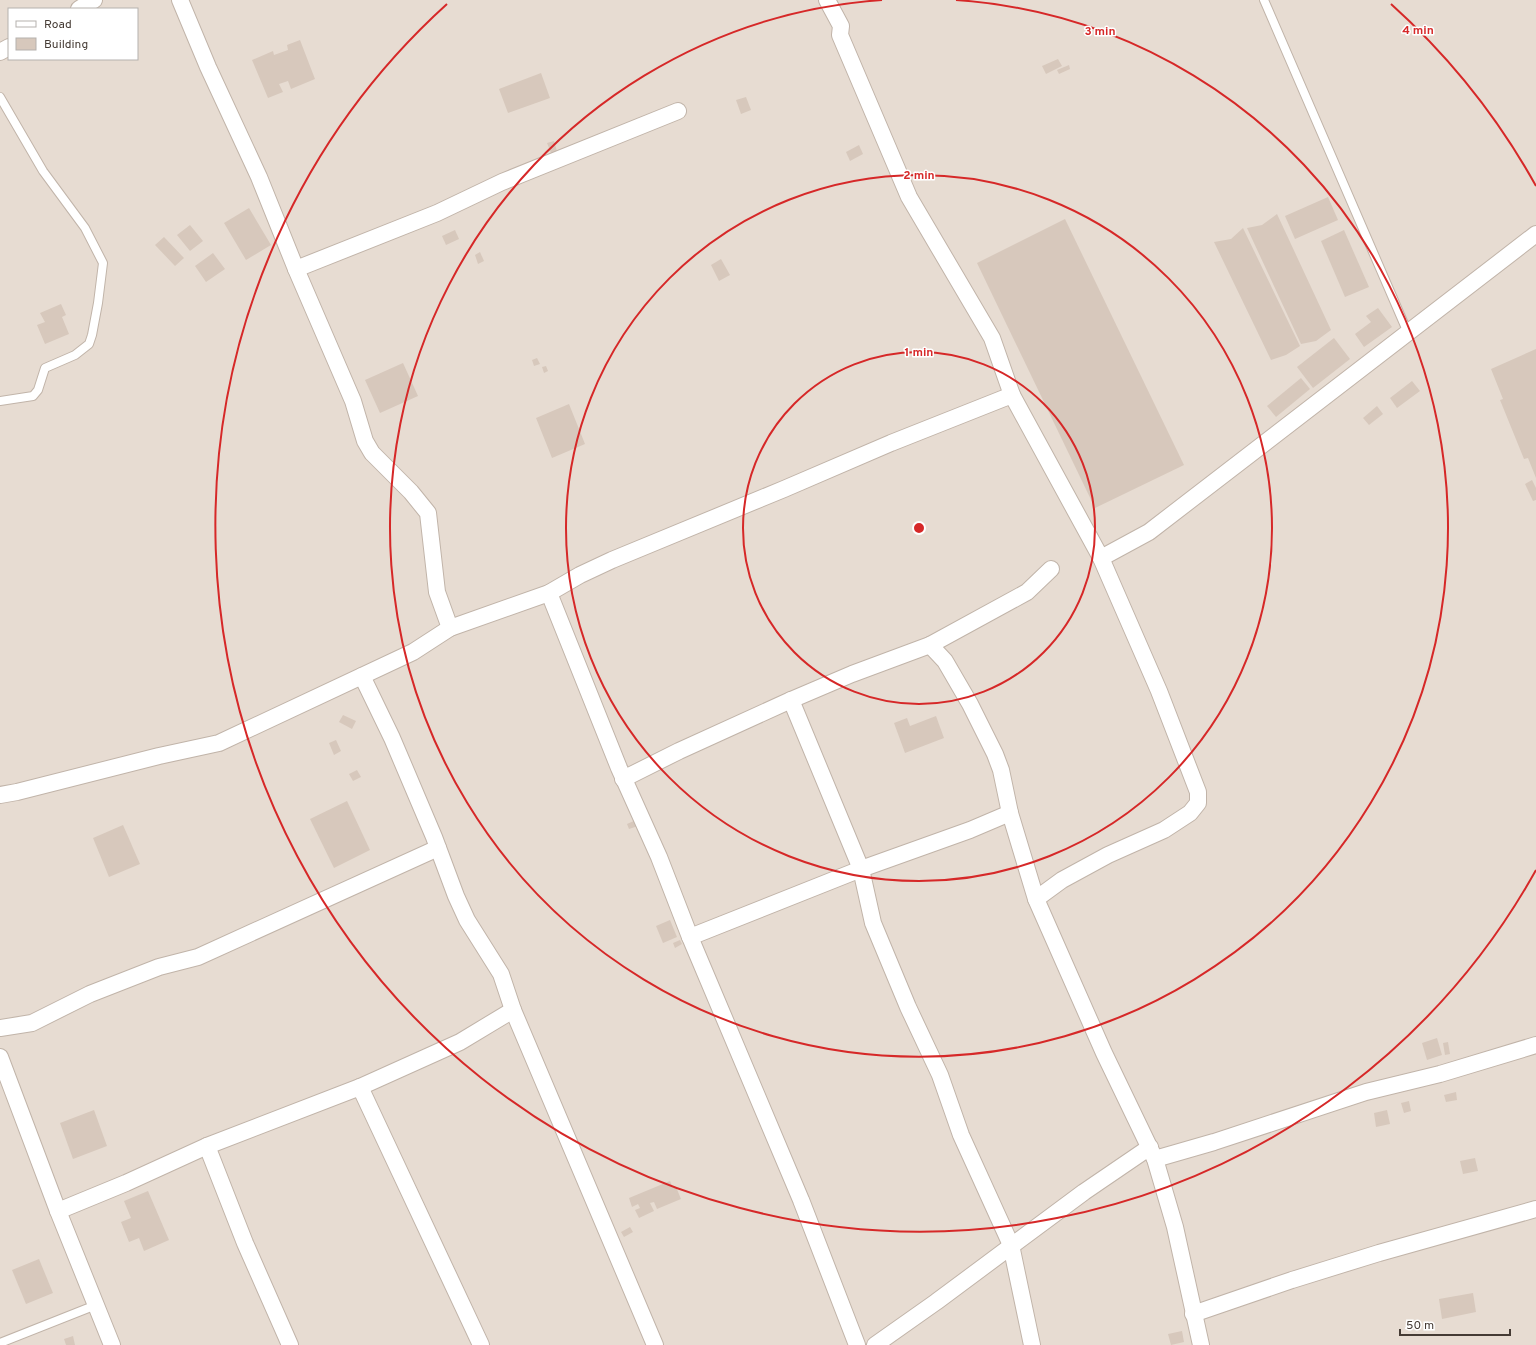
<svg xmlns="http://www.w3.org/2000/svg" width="1536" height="1345" viewBox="0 0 1536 1345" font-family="Overpass,sans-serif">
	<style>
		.residential { fill: #e7dcd2; fill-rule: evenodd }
		.building { fill: #d7c8bc }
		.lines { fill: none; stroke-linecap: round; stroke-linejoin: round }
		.service-casing { stroke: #c1b4a9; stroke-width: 10 }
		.minor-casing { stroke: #c1b4a9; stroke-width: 18 }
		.service { stroke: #fff; stroke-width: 8 }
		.minor { stroke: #fff; stroke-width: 16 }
		.ring { fill: none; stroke: #d62828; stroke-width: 2 }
		.centre { fill: #d62828; stroke: #fff; stroke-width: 2 }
		.ring-label { font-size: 12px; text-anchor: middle; font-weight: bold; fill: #d62828; stroke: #fff; stroke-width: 3; stroke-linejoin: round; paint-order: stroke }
	</style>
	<rect width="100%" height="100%" fill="#f2ebe4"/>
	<path class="residential" d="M 0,0 L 1536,0 L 1536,1345 L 0,1345 ZM 9,9 L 137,9 L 137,59 L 9,59 Z"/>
	<g class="building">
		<path d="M 300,40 L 315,79 L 291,89 L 288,81 L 279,84 L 283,92 L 268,98 L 252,60 L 273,51 L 274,55 L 288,50 L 287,45 Z"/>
		<path d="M 1058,59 L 1062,66 L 1046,74 L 1042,66 Z"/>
		<path d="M 1069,65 L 1070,69 L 1059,74 L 1057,70 Z"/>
		<path d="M 541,73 L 550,98 L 508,113 L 499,89 Z"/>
		<path d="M 746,97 L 751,110 L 741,114 L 736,100 Z"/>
		<path d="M 554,141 L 557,151 L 551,153 L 547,143 Z"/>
		<path d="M 859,145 L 863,154 L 850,161 L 846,152 Z"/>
		<path d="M 1328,197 L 1338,220 L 1295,239 L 1285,216 Z"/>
		<path d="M 249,208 L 271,245 L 246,260 L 224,223 Z"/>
		<path d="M 1277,214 L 1331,330 L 1316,341 L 1301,344 L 1247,228 L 1262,225 Z"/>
		<path d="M 1065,219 L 1184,465 L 1095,508 L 977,263 Z"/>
		<path d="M 190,225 L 203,241 L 190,251 L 177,235 Z"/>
		<path d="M 1243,228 L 1300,346 L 1286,355 L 1271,360 L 1214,242 L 1231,239 Z"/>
		<path d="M 455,230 L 459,239 L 446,245 L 442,236 Z"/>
		<path d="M 1344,230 L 1369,287 L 1345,297 L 1321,241 Z"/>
		<path d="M 164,237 L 184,258 L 175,266 L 155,245 Z"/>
		<path d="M 480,252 L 484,261 L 478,264 L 475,255 Z"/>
		<path d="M 213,253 L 225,269 L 206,282 L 195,266 Z"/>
		<path d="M 721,259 L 730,275 L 719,281 L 711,265 Z"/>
		<path d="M 61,304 L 66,315 L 62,317 L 69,334 L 45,344 L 37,325 L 45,322 L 40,313 Z"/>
		<path d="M 1378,308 L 1392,327 L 1364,347 L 1355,334 L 1371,322 L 1366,316 Z"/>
		<path d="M 1334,338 L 1350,359 L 1313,388 L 1297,367 Z"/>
		<path d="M 1536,349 L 1536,478 L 1528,458 L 1524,459 L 1500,400 L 1503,399 L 1491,369 Z"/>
		<path d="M 537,358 L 540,364 L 534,366 L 532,360 Z"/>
		<path d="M 403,363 L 418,396 L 380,413 L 365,380 Z"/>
		<path d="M 546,366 L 548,371 L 544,373 L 542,367 Z"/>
		<path d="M 1301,378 L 1310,389 L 1276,417 L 1267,406 Z"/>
		<path d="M 1412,381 L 1420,391 L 1397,408 L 1390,398 Z"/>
		<path d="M 569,404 L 585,444 L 552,458 L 536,418 Z"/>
		<path d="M 1377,406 L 1383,414 L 1369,425 L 1363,418 Z"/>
		<path d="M 1532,480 L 1536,488 L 1536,500 L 1533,501 L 1525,484 Z"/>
		<path d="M 343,715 L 356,721 L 352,729 L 339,722 Z"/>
		<path d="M 936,716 L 944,738 L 905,753 L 894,723 L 907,718 L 910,726 Z"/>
		<path d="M 336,740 L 341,751 L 334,755 L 329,743 Z"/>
		<path d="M 357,770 L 361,777 L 353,781 L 349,774 Z"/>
		<path d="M 347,801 L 370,850 L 334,868 L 310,819 Z"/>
		<path d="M 636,820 L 638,826 L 629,829 L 627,824 Z"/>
		<path d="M 123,825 L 140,864 L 109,877 L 93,838 Z"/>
		<path d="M 670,920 L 677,937 L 663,943 L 656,926 Z"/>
		<path d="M 680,940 L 682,944 L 675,948 L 673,943 Z"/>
		<path d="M 1437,1038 L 1442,1055 L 1427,1060 L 1422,1043 Z"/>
		<path d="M 1448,1042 L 1450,1054 L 1445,1055 L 1443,1043 Z"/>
		<path d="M 1456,1092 L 1457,1100 L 1446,1102 L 1444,1095 Z"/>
		<path d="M 1409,1101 L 1411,1111 L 1404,1113 L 1401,1103 Z"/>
		<path d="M 94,1110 L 107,1146 L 73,1159 L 60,1123 Z"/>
		<path d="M 1387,1110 L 1390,1124 L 1376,1127 L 1374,1113 Z"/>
		<path d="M 1475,1158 L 1478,1171 L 1463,1174 L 1460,1161 Z"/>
		<path d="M 670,1181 L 673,1188 L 676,1187 L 681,1199 L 657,1209 L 654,1202 L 650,1203 L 654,1211 L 639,1218 L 635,1210 L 640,1208 L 638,1204 L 632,1207 L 629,1198 Z"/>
		<path d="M 148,1191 L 169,1240 L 144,1251 L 139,1238 L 129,1242 L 121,1222 L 131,1218 L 124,1201 Z"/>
		<path d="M 630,1227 L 633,1232 L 624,1237 L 621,1232 Z"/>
		<path d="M 39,1259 L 53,1293 L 26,1304 L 12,1270 Z"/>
		<path d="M 1473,1293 L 1476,1312 L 1442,1319 L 1439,1299 Z"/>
		<path d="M 1182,1331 L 1184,1342 L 1171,1345 L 1168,1334 Z"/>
		<path d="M 73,1336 L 75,1345 L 66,1345 L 64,1339 Z"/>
	</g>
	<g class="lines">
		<g class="service-casing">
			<g id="service">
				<path d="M 1264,0 L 1408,333"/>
				<path d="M 0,97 L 43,171 L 85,228 L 103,263 L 98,303 L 92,335 L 89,344 L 75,355 L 45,368 L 38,390 L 33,396 L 0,401"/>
				<path d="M 0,1343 L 96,1305"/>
			</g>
		</g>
		<g class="minor-casing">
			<g id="minor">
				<path d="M 180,0 L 208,67 L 259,177 L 296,269 L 353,401 L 365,441 L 372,453 L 411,492 L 428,513 L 437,592 L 450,628"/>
				<path d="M 827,0 L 841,26 L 840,35 L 909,197 L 992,338 L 1012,395"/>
				<path d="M 79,9 L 94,0"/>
				<path d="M 0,52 L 9,47"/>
				<path d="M 296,269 L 437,213 L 502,182 L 678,111"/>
				<path d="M 1101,558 L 1149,532 L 1536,234"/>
				<path d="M 549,593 L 619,768 L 659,857 L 690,937 L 801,1200 L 857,1345"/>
				<path d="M 930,645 L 945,661 L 970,704 L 995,754 L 1001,770 L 1010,813 L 1036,899 L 1104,1053 L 1155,1159 L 1175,1227 L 1201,1345"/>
				<path d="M 362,676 L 392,738 L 434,837 L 456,896 L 467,920 L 501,974 L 513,1010 L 655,1345"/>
				<path d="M 791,700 L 861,869 L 873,923 L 908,1007 L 940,1075 L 961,1135 L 1011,1245 L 1032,1345"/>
				<path d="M 623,779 L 679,751 L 791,700 L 852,674 L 930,645 L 1027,592 L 1051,569"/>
				<path d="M 0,795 L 17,792 L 159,756 L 219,743 L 413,652 L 450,628 L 549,593 L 580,575 L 612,560 L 784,489 L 891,443 L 1012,395 L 1101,558 L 1159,691 L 1198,792 L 1198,803 L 1190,813 L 1164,830 L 1108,855 L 1062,880 L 1036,899"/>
				<path d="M 690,937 L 861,869 L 970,830 L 1010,813"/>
				<path d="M 0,1028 L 32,1023 L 90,994 L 159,967 L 198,957 L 438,848"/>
				<path d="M 0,1057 L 58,1211 L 112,1345"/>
				<path d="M 360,1087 L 481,1345"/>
				<path d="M 207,1146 L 245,1243 L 290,1345"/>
				<path d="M 1155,1159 L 1214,1142 L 1366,1092 L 1440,1074 L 1536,1045"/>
				<path d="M 58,1211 L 126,1183 L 207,1146 L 360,1087 L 460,1042 L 513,1010"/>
				<path d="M 1193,1314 L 1292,1280 L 1379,1253 L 1536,1209"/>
				<path d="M 875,1345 L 936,1302 L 1084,1192 L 1150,1147"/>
			</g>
		</g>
		<use href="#service" class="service"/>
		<use href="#minor" class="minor"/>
	</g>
	<g class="ring">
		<circle cx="919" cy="528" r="176"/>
		<circle cx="919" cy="528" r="353"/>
		<path d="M956 0A529 529 0 1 1 882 0"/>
		<path d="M1536 870A705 705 0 1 1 447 4M1391 4A705 705 0 0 1 1536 186"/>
	</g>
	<circle cx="919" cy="528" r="6" class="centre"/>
	<g class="ring-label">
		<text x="1418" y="34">4 min</text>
		<text x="1100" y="35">3 min</text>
		<text x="919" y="179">2 min</text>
		<text x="919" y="356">1 min</text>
	</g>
	<rect x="8" y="8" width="130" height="52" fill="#ffffff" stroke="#b5b1ae"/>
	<rect x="16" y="21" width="20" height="6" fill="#ffffff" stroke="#b5b1ae"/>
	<text x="44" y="28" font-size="12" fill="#453b34">Road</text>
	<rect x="16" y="38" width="20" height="12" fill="#d7c8bc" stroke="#b5b1ae"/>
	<text x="44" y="48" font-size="12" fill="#453b34">Building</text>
	<path d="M1400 1329v6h110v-6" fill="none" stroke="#453b34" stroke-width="2"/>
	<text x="1406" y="1329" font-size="12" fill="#453b34" stroke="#ffffff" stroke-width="3" paint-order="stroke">50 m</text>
</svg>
